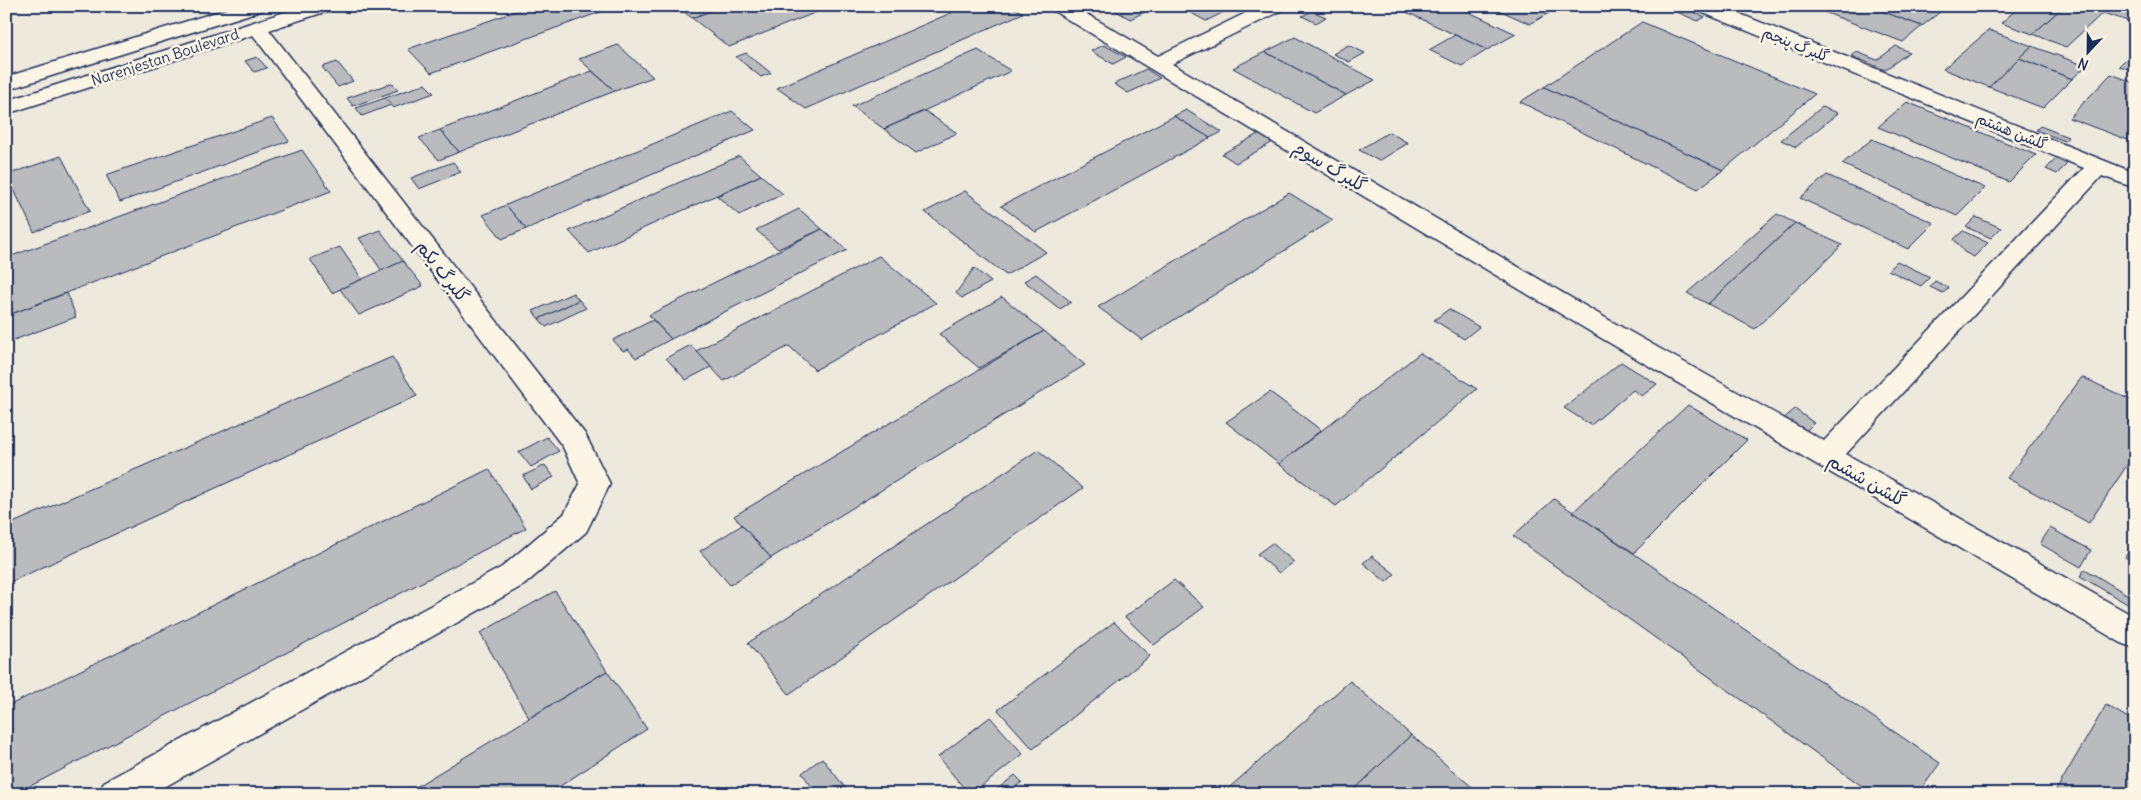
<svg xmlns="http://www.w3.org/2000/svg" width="2141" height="800" viewBox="0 0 2141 800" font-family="Delius,'Playpen Sans Arabic',sans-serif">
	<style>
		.building { fill: #babbbe; stroke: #1b2f5e }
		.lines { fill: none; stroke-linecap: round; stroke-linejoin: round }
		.minor-casing { stroke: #1b2f5e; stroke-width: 3 }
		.minor { fill: #fcf5e5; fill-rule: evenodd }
		.labels { text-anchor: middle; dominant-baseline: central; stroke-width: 5; stroke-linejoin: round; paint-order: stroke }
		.far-street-label { font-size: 15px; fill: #1b2f5e; stroke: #fcf5e5 }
		.street-label { font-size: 18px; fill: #1b2f5e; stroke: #fcf5e5 }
	</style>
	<rect width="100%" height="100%" fill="#eee9dd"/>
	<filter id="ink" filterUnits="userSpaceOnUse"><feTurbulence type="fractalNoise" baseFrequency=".02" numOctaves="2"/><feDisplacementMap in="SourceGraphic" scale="10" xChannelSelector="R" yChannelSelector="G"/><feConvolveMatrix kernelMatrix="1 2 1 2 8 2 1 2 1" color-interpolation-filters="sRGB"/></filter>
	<g filter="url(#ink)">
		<g class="building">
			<path d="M 531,6 L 617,6 L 431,73 L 408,49 Z"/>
			<path d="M 676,6 L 724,6 L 692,18 Z"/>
			<path d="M 724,6 L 832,6 L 729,47 L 692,18 Z"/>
			<path d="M 967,6 L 1011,6 L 1023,13 L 806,109 L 777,88 Z"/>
			<path d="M 1108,6 L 1142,6 L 1149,10 L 1130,19 Z"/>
			<path d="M 1178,6 L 1236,6 L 1206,21 Z"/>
			<path d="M 1394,6 L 1456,6 L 1516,34 L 1487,50 Z"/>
			<path d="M 1490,6 L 1557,6 L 1559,7 L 1530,24 Z"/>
			<path d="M 1680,6 L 1705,17 L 1698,21 L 1665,7 Z"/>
			<path d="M 1808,6 L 1868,6 L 1922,26 L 1903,42 Z"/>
			<path d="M 1868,6 L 1924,6 L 1940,12 L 1922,26 Z"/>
			<path d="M 2020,6 L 2064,6 L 2033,34 L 2001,23 Z"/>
			<path d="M 2064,6 L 2103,6 L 2108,8 L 2066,47 L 2033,34 Z"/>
			<path d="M 2108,8 L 2133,16 L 2128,21 L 2103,13 Z"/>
			<path d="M 1312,11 L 1326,17 L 1316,23 L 1302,16 Z"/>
			<path d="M 1642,22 L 1815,94 L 1723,170 L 1544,87 Z"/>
			<path d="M 1989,30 L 2032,46 L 1989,87 L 1943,69 Z"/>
			<path d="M 1455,35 L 1487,50 L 1462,66 L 1429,50 Z"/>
			<path d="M 1295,37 L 1375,80 L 1346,95 L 1265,52 Z"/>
			<path d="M 618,45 L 653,77 L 615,91 L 579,59 Z"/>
			<path d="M 1104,45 L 1126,57 L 1113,64 L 1091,51 Z"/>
			<path d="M 1348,45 L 1365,53 L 1349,62 L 1333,54 Z"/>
			<path d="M 1896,46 L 1909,52 L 1885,70 L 1852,56 L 1857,52 L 1877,60 Z"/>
			<path d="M 2032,46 L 2086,66 L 2072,79 L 2019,58 Z"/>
			<path d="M 978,50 L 1011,71 L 884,129 L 852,106 Z"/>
			<path d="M 2135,50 L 2135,71 L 2119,66 Z"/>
			<path d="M 1265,52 L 1346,95 L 1314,113 L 1233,68 Z"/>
			<path d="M 746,53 L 771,73 L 761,77 L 736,57 Z"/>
			<path d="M 257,57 L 267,68 L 254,72 L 245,61 Z"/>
			<path d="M 2019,58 L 2072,79 L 2043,108 L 1989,87 Z"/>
			<path d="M 337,62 L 353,81 L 338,87 L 322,67 Z"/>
			<path d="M 1146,69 L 1160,78 L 1128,93 L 1114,84 Z"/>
			<path d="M 592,71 L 615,91 L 459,152 L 440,130 Z"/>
			<path d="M 2111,74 L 2135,83 L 2135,132 L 2128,140 L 2069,118 Z"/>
			<path d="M 392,83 L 398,90 L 353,106 L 347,98 Z"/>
			<path d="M 425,84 L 434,93 L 393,108 L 385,98 Z"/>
			<path d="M 1544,87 L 1723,170 L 1698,189 L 1520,102 Z"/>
			<path d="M 385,98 L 391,105 L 362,116 L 356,108 Z"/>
			<path d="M 1907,102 L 2036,155 L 2009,182 L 1878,127 Z"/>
			<path d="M 1822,107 L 1838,113 L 1796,147 L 1781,140 Z"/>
			<path d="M 1186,110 L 1222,132 L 1210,138 L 1174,116 Z"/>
			<path d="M 732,111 L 755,130 L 526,229 L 506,205 Z"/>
			<path d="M 925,111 L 957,133 L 916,153 L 884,129 Z"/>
			<path d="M 1174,116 L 1210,138 L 1036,232 L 1001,206 Z"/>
			<path d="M 272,118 L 289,141 L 120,202 L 106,175 Z"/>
			<path d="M 2040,126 L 2068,137 L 2065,141 L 2036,130 Z"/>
			<path d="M 440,130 L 459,152 L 439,160 L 419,138 Z"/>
			<path d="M 1389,132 L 1408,143 L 1379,161 L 1359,150 Z"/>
			<path d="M 1258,134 L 1273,142 L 1236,163 L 1222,154 Z"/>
			<path d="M 1872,139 L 1985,188 L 1957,216 L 1842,164 Z"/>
			<path d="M 302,150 L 331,191 L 6,316 L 6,258 Z"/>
			<path d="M 61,156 L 90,211 L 34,232 L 7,175 Z"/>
			<path d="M 739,156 L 761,175 L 589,253 L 569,231 Z"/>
			<path d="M 2056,159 L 2067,164 L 2057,174 L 2046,169 Z"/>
			<path d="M 453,162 L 461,172 L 419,189 L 411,178 Z"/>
			<path d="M 761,175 L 783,194 L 739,215 L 717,196 Z"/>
			<path d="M 1827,175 L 1934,223 L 1908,249 L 1800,198 Z"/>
			<path d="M 965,191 L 1046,252 L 1006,275 L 925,212 Z"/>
			<path d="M 1289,193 L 1333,220 L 1142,340 L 1098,307 Z"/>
			<path d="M 506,205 L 526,229 L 502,239 L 483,215 Z"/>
			<path d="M 799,209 L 822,229 L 778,249 L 756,230 Z"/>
			<path d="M 1777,214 L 1795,223 L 1708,304 L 1687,293 Z"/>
			<path d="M 1976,217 L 2001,228 L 1991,238 L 1966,227 Z"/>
			<path d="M 1795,223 L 1842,245 L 1755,329 L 1708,304 Z"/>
			<path d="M 822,229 L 847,250 L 671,339 L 649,315 Z"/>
			<path d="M 380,230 L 403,261 L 382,271 L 359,238 Z"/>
			<path d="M 1963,231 L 1988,243 L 1974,257 L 1964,252 L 1954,239 Z"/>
			<path d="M 340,247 L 362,279 L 332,293 L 310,259 Z"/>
			<path d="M 879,256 L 936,303 L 815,370 L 789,346 L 724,381 L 696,351 Z"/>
			<path d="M 403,261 L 423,286 L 359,315 L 340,289 Z"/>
			<path d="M 1897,261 L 1930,277 L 1921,286 L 1888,270 Z"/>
			<path d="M 974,268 L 991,282 L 962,298 L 956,293 Z"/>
			<path d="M 1036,274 L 1071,302 L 1060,309 L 1024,281 Z"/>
			<path d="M 1935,281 L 1949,288 L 1943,293 L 1930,287 Z"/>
			<path d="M 67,293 L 76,317 L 6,343 L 6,316 Z"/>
			<path d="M 573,293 L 579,300 L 539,319 L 533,311 Z"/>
			<path d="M 1002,297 L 1044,331 L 979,368 L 939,334 Z"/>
			<path d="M 579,300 L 586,308 L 546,327 L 539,319 Z"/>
			<path d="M 1449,309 L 1479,327 L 1464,339 L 1434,320 Z"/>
			<path d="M 653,320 L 671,339 L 636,358 L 628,349 L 623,351 L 613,340 Z"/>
			<path d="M 1044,331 L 1085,365 L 771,558 L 734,516 Z"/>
			<path d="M 691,345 L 711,367 L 686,380 L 666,358 Z"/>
			<path d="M 1420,353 L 1477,389 L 1336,506 L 1279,464 Z"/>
			<path d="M 392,357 L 417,396 L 6,584 L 6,526 Z"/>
			<path d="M 1621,362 L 1657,384 L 1642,396 L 1633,390 L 1591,425 L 1564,408 Z"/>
			<path d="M 2082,377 L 2135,402 L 2135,453 L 2089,523 L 2007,478 Z"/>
			<path d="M 1270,392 L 1321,430 L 1279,464 L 1226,422 Z"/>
			<path d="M 1688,405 L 1747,440 L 1634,553 L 1573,512 Z"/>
			<path d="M 1795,409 L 1814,423 L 1803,434 L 1781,421 Z"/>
			<path d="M 547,437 L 559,451 L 531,467 L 519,452 Z"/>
			<path d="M 1038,450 L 1083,488 L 789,694 L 748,643 Z"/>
			<path d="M 545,465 L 554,477 L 531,489 L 523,476 Z"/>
			<path d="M 489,469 L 526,528 L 15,794 L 6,794 L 6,707 Z"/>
			<path d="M 1554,499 L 1940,763 L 1918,794 L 1873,794 L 1513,536 Z"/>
			<path d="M 742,525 L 771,558 L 730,585 L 700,551 Z"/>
			<path d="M 2050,528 L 2091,550 L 2081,567 L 2040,544 Z"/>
			<path d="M 2135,542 L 2135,562 L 2125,557 Z"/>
			<path d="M 1272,543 L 1294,562 L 1279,573 L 1257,554 Z"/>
			<path d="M 1372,556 L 1395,574 L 1386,582 L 1363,563 Z"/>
			<path d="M 2085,569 L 2133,598 L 2129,605 L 2080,576 Z"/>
			<path d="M 1174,580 L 1204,607 L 1154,645 L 1125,617 Z"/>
			<path d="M 555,591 L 607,671 L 529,718 L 480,633 Z"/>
			<path d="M 1114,622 L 1150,656 L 1033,749 L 998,710 Z"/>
			<path d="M 607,671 L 647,729 L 548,794 L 404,794 Z"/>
			<path d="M 1350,681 L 1411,735 L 1350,794 L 1222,794 Z"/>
			<path d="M 2106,705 L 2135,722 L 2135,794 L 2054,794 Z"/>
			<path d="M 990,717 L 1023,754 L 972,794 L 969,794 L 938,757 Z"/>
			<path d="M 1411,735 L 1479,793 L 1350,794 Z"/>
			<path d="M 822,758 L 850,794 L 817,794 L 802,773 Z"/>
			<path d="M 1015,775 L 1022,782 L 1006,794 L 991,794 Z"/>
		</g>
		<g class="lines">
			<g class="minor-casing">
				<g id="minor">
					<path d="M 236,6 L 265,6 L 263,10 L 6,90 L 6,77 Z"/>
					<path d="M 304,6 L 333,6 L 331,10 L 269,30 L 585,434 L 610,484 L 586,532 L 524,585 L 152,794 L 99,794 L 104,782 L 502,567 L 564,514 L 580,484 L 563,447 L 253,35 L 6,114 L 6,101 Z"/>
					<path d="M 1050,6 L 1073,6 L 1158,56 L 1260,6 L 1285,6 L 1283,10 L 1172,64 L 1609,320 L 1824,441 L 2084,168 L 1696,10 L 1694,6 L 1720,6 L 2135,173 L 2135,188 L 2102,176 L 1846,454 L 2135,617 L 2135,648 L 2123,644 L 1591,332 L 1052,10 Z"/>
				</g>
			</g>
			<use href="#minor" class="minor"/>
		</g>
	</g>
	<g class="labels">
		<g class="far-street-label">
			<text transform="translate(1796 44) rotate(22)">گلبرگ پنجم</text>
			<text transform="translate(165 57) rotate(-18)">Narenjestan Boulevard</text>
			<text transform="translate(2012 131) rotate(22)">گلشن هشتم</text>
		</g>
		<g class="street-label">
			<text transform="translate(1330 166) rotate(31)">گلبرگ سوم</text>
			<text transform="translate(443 271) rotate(52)">گلبرگ یکم</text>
			<text transform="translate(1867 480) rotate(30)">گلشن ششم</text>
		</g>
	</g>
	<rect width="2141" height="800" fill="none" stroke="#fcf5e5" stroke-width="25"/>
	<rect x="12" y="12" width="2116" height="775" fill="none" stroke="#1b2f5e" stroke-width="2" filter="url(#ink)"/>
	<g transform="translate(2088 52) rotate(202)" stroke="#fcf5e5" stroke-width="4" paint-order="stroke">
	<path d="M0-4L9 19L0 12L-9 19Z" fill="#1b2f5e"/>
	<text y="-8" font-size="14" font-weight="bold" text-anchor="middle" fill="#1b2f5e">N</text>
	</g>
</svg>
